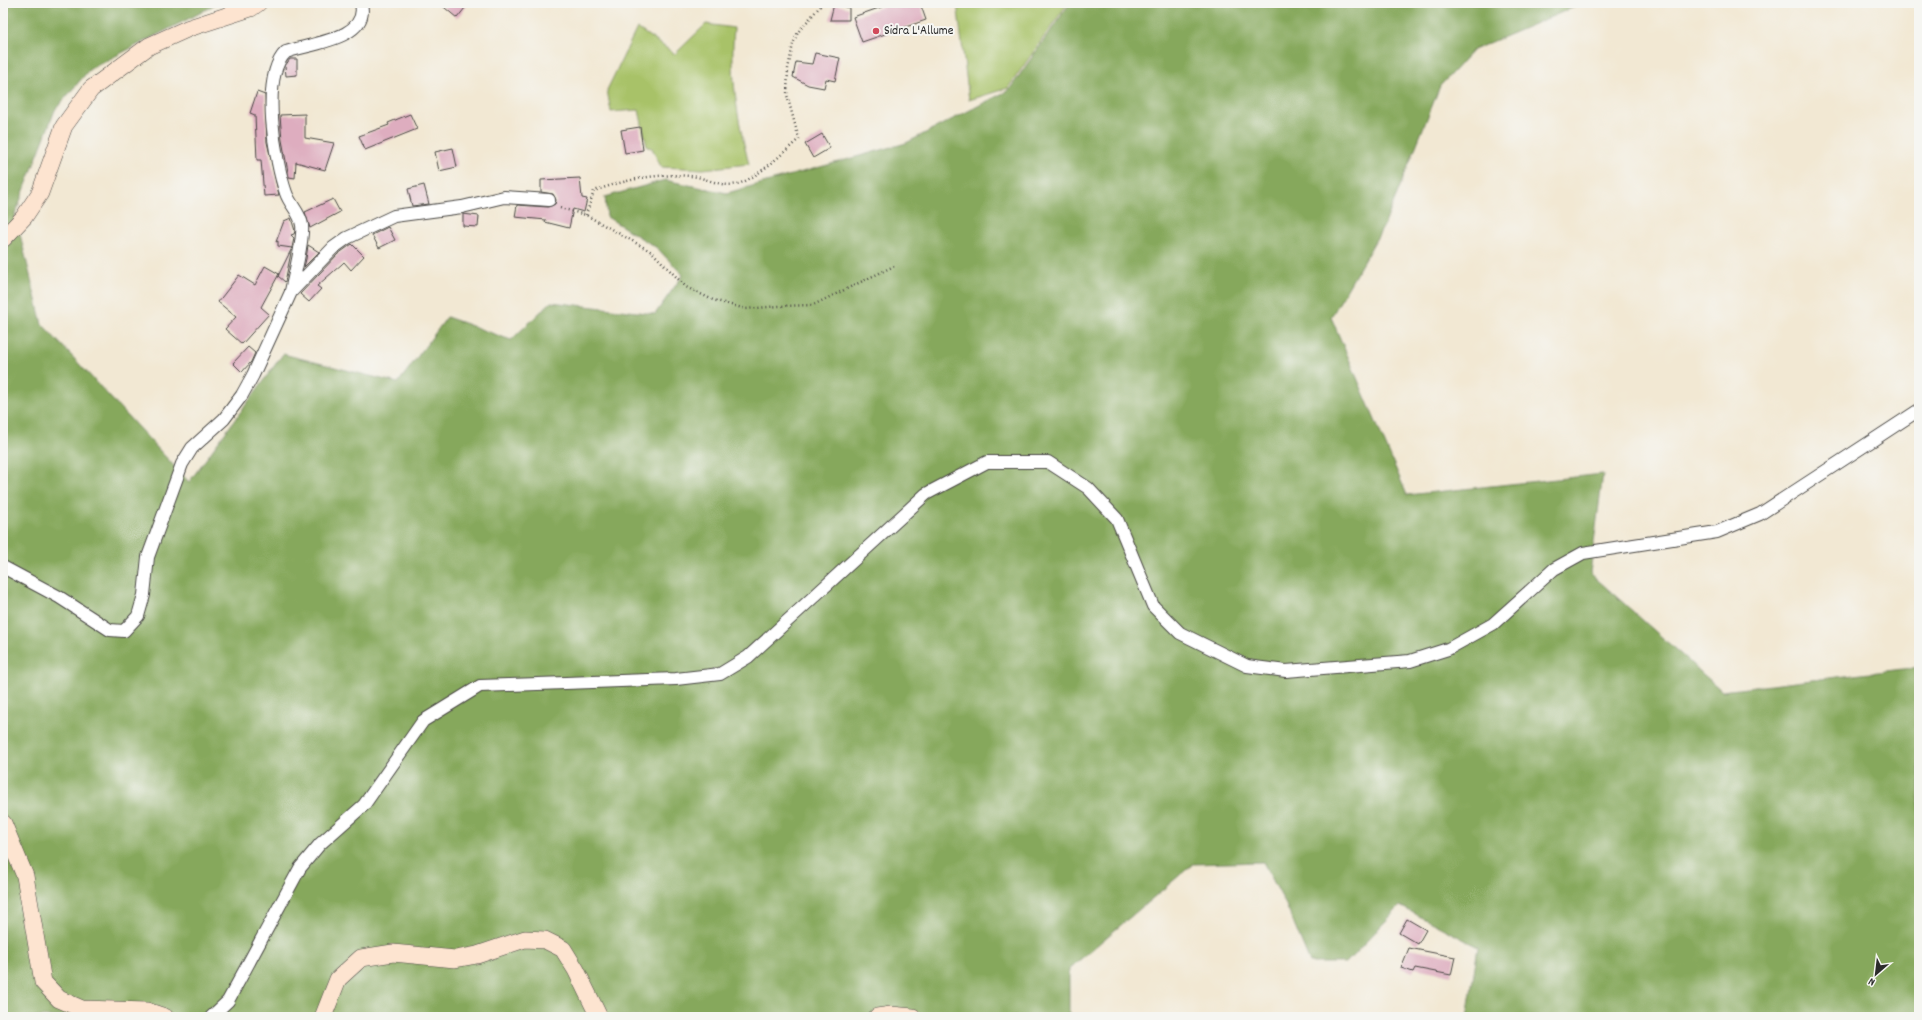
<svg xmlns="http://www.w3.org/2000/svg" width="1922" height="1020" viewBox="0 0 1922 1020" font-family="Dekko,sans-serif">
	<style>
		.green { fill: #a8c268; stroke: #6a764a }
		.forest { fill: #86a85c; stroke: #586a44 }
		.building { fill: #deadbf }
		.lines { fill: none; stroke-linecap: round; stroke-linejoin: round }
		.street-casing { stroke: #494744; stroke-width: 14 }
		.secondary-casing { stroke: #494744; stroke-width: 18 }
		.path { stroke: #494744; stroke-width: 2.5; stroke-dasharray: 1 3; stroke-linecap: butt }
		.street { stroke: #fff; stroke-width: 12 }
		.secondary { stroke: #fde4d0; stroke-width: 17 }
		.poi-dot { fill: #d1495b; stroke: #f6f6f2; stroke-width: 1.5 }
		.labels { text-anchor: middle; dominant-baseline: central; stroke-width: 4; stroke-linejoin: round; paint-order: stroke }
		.poi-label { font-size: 13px; fill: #2b2b2b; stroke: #f6f6f2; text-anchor: start }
	</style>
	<rect width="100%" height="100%" fill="#f6f6f2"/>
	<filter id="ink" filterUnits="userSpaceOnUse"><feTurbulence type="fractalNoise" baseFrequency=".025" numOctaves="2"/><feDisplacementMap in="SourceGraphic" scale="8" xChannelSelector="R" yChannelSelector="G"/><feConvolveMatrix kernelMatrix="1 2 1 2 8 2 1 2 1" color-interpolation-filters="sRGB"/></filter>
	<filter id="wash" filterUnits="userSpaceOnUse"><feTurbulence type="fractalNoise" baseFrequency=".012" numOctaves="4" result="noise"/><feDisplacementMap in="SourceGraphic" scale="16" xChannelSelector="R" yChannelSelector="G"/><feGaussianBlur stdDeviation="0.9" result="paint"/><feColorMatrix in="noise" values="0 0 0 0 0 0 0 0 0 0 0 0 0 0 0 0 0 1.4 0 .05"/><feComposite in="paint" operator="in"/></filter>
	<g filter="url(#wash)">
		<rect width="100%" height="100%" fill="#f2e8d3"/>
		<g class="green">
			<path d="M 957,3 L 1068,3 L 1008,88 L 969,100 Z"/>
			<path d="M 706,24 L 734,28 C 730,74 737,119 749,164 L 703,169 L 661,167 L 652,148 L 647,147 L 639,110 L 611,112 L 607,90 L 637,28 L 675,54 Z"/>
		</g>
		<path class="forest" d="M 3,3 L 217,3 L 200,13 L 90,69 L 55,110 L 15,214 L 42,324 L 189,482 L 283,354 L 398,383 L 447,317 L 511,340 L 551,302 L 655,314 L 683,275 L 657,248 L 607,217 L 605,197 L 665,180 L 727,193 L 906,143 L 1009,90 L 1070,3 L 1584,3 L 1473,50 L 1440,86 L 1385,224 L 1331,317 L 1407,495 L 1603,474 L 1590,573 L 1722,691 L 1919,667 L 1919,1017 L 1467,1017 L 1478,947 L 1400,906 L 1346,963 L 1310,963 L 1286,905 L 1263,862 L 1193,864 L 1069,969 L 1069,1017 L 3,1017 Z"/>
		<g id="blocks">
			<g class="building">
				<path d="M 439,3 L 469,3 L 457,18 Z"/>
				<path d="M 893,3 L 920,3 L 926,20 L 862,42 L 853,17 Z"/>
				<path d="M 834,4 L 849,8 L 849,20 L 830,20 Z"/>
				<path d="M 815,53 L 840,58 L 835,81 L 826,79 L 824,88 L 808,85 L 793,77 L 796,62 L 812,64 Z"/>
				<path d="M 290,59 L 297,59 L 297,75 L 286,76 L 285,66 Z"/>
				<path d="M 257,92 L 265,95 L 267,142 L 279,195 L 264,196 L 261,160 L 257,160 L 255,115 L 250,113 Z"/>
				<path d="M 305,114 L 305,138 L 334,143 L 325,170 L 296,162 L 295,178 L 289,177 L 282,140 L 280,115 Z"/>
				<path d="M 410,114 L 417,129 L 365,150 L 359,136 L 389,125 L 388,123 Z"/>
				<path d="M 640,127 L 643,150 L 625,153 L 621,130 Z"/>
				<path d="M 822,134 L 830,148 L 813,158 L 805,144 Z"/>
				<path d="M 453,148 L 457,167 L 439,171 L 435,152 Z"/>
				<path d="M 580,178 L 582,198 L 587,199 L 584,212 L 573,209 L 569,228 L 545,222 L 546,220 L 515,217 L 517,205 L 548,207 L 555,204 L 556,200 L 553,194 L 541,192 L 541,180 Z"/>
				<path d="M 424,185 L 429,204 L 412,206 L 408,189 Z"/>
				<path d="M 333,199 L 340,212 L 310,228 L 305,212 Z"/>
				<path d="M 463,214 L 479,216 L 478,227 L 463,226 Z"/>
				<path d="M 291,218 L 295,231 L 294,234 L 291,235 L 294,238 L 285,282 L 278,276 L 279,274 L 261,307 L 269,314 L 242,344 L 225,329 L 236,317 L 218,302 L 239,275 L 255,285 L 265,266 L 279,274 L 292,248 L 278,246 L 278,241 L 276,242 L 284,221 Z"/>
				<path d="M 388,227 L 395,240 L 379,248 L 372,235 Z"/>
				<path d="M 352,244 L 364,256 L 351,270 L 344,262 L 342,264 L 317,286 L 321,289 L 309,302 L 300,294 L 338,254 Z"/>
				<path d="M 308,245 L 319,252 L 304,267 L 306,259 Z"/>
				<path d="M 248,347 L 255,353 L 251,362 L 242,372 L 233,363 Z"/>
				<path d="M 1407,919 L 1426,930 L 1418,944 L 1399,933 Z"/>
				<path d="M 1409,948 L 1455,957 L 1451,975 L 1415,968 L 1413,972 L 1401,968 Z"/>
			</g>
		</g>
	</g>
	<g filter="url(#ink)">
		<use href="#blocks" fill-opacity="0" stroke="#494744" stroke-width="1"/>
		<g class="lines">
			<g class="street-casing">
				<g id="street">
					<path d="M 291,291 C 294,277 304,239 302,225 C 300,212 290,205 286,193 C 275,162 260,76 286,52 C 308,44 370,39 361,4 L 360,3"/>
					<path d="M 3,567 L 59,597 L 110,630 L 124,631 L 138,616 L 144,595 L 148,557 L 182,464 L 192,448 L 224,419 L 242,395 L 253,375 L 291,292 L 333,248 L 347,238 L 394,216 L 462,207 L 504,197 L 549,200"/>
					<path d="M 211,1017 L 228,1001 L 300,868 L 320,844 L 364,805 L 423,721 L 480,686 L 676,679 L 720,674 L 748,657 L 926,494 L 987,462 L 1048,462 L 1088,488 L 1117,519 L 1153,606 L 1180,633 L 1247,666 L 1286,671 L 1410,661 L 1448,649 L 1493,624 L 1554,569 L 1583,553 L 1717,532 L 1760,514 L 1919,410"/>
				</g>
			</g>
			<g class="secondary-casing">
				<g id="secondary">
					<path d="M 3,239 L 24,217 L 40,193 L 64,126 L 91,89 L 149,46 L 189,28 L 251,8 L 258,3"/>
					<path d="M 3,823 L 25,876 L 43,982 L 59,999 L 82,1009 L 147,1011 L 165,1017"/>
					<path d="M 323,1017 L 338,979 L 361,958 L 393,953 L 455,959 L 477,955 L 525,939 L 545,940 L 563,949 L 576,970 L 599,1017"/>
					<path d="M 877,1017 L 891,1015 L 913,1017"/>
				</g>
			</g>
			<g class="path">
				<path d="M 560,208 L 586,215 L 652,252 L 686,287 L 713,300 L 746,309 L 779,306 L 813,305 L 894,266"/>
				<path d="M 586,215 L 594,191 C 625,180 655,173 690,176 C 706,177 721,188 737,184 C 755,180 784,152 799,139 L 787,95 L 788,69 L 793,44 L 798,32 L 823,3"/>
			</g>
			<use href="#street" class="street"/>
			<use href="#secondary" class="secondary"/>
		</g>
	</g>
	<circle class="poi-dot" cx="876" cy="31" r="4"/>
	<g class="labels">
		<g class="poi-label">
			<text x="884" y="31">Sidra L'Allume</text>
		</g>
	</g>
	<rect width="1922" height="1020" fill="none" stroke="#f6f6f2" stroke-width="16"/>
	<g transform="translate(1876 974) rotate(208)" stroke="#f6f6f2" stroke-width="3" paint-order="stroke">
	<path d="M0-3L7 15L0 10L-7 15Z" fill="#2b2b2b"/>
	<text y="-6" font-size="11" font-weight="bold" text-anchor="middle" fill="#2b2b2b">N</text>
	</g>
</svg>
